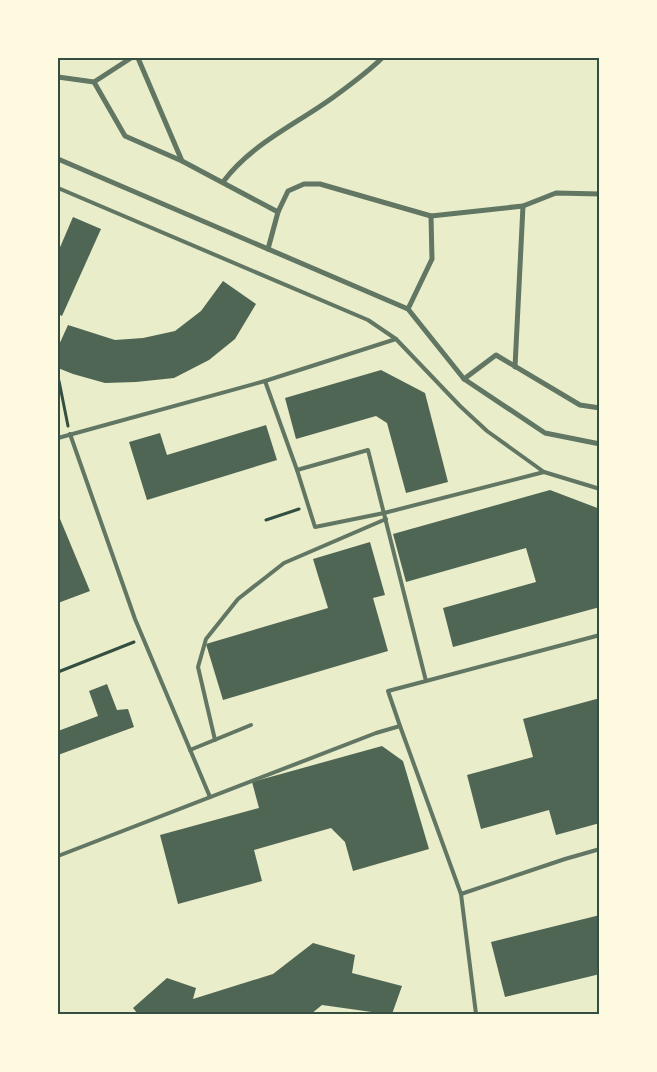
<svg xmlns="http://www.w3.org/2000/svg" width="657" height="1072" viewBox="0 0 657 1072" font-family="Commissioner,sans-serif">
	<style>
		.building { fill: #4f6655 }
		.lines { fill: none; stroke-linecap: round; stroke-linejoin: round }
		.path { stroke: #344e41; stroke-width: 3 }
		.service { stroke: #617663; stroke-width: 4 }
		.minor { stroke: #617663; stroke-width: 5 }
		.neatline { fill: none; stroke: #344e41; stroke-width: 2 }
	</style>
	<rect width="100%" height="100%" fill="#e9edc9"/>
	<g class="building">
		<path d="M 73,217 L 101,229 L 62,316 L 58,314 L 58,252 Z"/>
		<path d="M 223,281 L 256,304 L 235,339 L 209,360 L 174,378 L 136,382 L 105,383 L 73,374 L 58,368 L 58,347 L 68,325 L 115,340 L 143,338 L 175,331 L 201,311 Z"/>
		<path d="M 381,370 L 425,393 L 448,482 L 406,493 L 387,423 L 376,416 L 296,439 L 285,398 Z"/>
		<path d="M 266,425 L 277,460 L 147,500 L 129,442 L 160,433 L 167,455 Z"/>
		<path d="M 550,490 L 600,509 L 600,607 L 453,647 L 443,608 L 536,582 L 526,548 L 406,582 L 393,534 Z"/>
		<path d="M 58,514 L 90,591 L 58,603 Z"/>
		<path d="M 370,542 L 385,595 L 373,598 L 388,651 L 223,700 L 206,644 L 328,608 L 313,559 Z"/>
		<path d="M 107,684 L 117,710 L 128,709 L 134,727 L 58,755 L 58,731 L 98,716 L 89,691 Z"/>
		<path d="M 600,698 L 600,823 L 556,835 L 549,810 L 481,829 L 467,775 L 533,757 L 523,719 Z"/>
		<path d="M 382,746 L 403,761 L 429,849 L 353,871 L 345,842 L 331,828 L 254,850 L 262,881 L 178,904 L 160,835 L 259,808 L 252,782 Z"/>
		<path d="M 600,915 L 600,974 L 505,997 L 491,942 Z"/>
		<path d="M 313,943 L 355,955 L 352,973 L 402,986 L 392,1014 L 386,1014 L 322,1005 L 311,1014 L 138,1014 L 133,1008 L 167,978 L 196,988 L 193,999 L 273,974 Z"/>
	</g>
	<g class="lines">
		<g class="path">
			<path d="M 58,381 L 59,381 L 68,426"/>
			<path d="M 266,520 L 299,509"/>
			<path d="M 58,672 L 134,642"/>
		</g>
		<g class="service">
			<path d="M 58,188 L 368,320 L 396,339 L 460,406 L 487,431 L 544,472 L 600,489"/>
			<path d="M 265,381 L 297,470 L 315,527 L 384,513 L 544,472"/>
			<path d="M 70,434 L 135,619 L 210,797"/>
			<path d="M 58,438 L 265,381 L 396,339"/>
			<path d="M 297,470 L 368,450 L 426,681 L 388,691 L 400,726 L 461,894 L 476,1014"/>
			<path d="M 426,681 L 600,635"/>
			<path d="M 215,740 L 198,667 L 206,639 L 238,599 L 284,563 L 386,519"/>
			<path d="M 190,750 L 251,725"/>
			<path d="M 58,856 L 376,733 L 400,726"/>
			<path d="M 461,894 L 565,859 L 600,849"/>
		</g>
		<g class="minor">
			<path d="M 138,58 L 182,161 L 278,212 L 288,191 L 304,184 L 320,184 L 431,216 L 523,206 L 556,193 L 600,194"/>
			<path d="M 58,77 L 94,82 L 131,58"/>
			<path d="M 94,82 L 125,136 L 182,161"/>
			<path d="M 58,159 L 408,309 L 464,379 L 545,433 L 600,444"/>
			<path d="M 223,182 C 252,143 297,124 335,96 C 350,85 369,71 382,58"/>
			<path d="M 268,249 L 278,212"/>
			<path d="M 408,309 L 432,259 L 431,216"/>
			<path d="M 515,367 L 523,206"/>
			<path d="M 464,379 L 496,355 L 580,405 L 600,408"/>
		</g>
	</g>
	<rect width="657" height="1072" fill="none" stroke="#fefae0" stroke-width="118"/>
	<rect x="59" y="59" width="539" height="954" class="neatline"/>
</svg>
